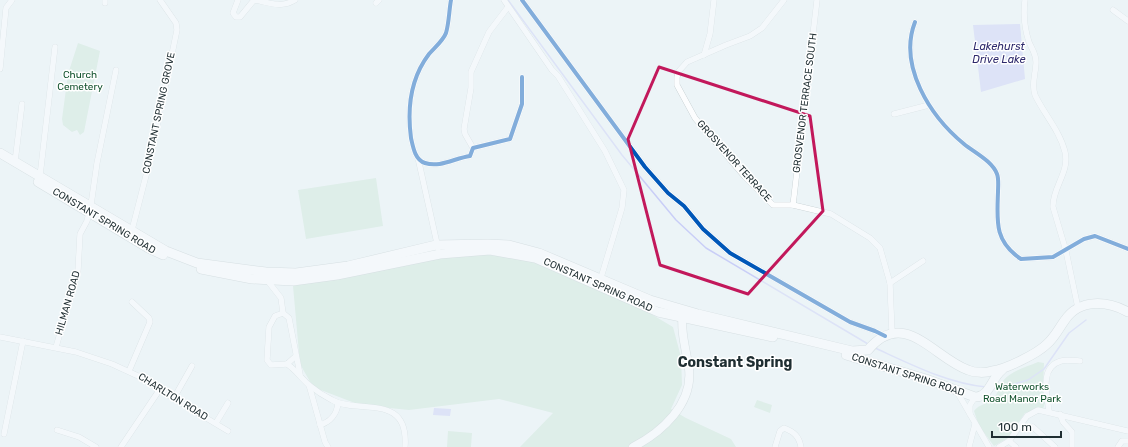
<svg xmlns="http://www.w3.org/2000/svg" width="1128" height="447" viewBox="0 0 1128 447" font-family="Rubik,sans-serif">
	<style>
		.green { fill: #cce6d7 }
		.water { fill: #c9cef7 }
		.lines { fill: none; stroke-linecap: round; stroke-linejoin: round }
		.stream { stroke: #c9cef7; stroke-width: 1.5 }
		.street-casing { stroke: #bcc7ca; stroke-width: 6 }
		.secondary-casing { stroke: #bcc7ca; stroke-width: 9 }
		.primary-casing { stroke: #bcc7ca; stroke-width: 10 }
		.street { stroke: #fcfdfe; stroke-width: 5.5 }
		.secondary { stroke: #fcfdfe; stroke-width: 8 }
		.primary { stroke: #fcfdfe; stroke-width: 9 }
		.cycleway-casing { stroke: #fff; stroke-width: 6 }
		.cycleway { stroke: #0057b8; stroke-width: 4 }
		.marked { fill: none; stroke: #c2185b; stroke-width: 3; stroke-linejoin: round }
		.labels { text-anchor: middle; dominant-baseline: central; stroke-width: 3; stroke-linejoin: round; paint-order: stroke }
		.park-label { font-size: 10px; fill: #12522d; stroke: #fff }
		.street-label { font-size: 10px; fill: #1f2e32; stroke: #fff }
		.water-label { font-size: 11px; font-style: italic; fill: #2d286b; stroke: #fff }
		.district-label { font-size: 14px; font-weight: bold; fill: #1f2e32; stroke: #fff }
	</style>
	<rect width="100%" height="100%" fill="#ecf4f7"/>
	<g class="green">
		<path d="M 78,43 L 100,51 L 84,132 L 80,135 L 77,130 L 72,132 L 63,125 L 62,119 L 68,74 Z"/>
		<path d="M 376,178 L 383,226 L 306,239 L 298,190 Z"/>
		<path d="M 482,254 L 529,260 L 624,298 L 673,327 L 681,357 L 682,385 L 671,409 L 686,418 L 731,439 L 736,447 L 520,447 L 553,413 L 499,399 L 409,410 L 360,405 L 313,387 L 300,364 L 293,286 L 396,263 Z"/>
		<path d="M 1038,362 L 1044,363 L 1043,390 L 1045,403 L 1043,409 L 1025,413 L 1008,438 L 994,446 L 979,426 L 974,411 C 979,404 988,404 994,398 C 998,393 999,386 1003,381 C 1011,371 1026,367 1038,362 Z"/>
		<path d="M 757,400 L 772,405 L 770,413 L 754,407 Z"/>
		<path d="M 448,431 L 472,433 L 471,447 L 447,447 Z"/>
	</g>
	<g class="water">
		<path d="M 1020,24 L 1025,79 L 981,92 L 973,25 Z"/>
		<path d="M 434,408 L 451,409 L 450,416 L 433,415 Z"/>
	</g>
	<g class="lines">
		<g class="stream">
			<path d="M 508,0 L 622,155 L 676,220 L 706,248 L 868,344"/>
			<path d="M 875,348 C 910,364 947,383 986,387"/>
			<path d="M 994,387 L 1005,387 L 1028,380 L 1044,369 L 1069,333 L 1086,320"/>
		</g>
		<g class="street-casing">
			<g id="street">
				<path d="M 238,0 L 233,13 L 236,17 L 240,17 L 254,0 C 269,2 280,9 295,0"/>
				<path d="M 451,0 C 449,11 449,23 446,33 C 443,41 434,48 429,54 C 410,79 407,108 411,138 C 413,147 415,160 425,163 C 440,168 455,158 470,156 L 473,148 L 510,139 L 522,104 L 522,77"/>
				<path d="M 504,0 L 552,70 L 558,76 L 605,151 L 624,190 L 622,208 L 600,281"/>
				<path d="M 522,0 L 645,167 L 668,193 L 684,206 L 703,229 L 730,253 L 850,322 L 875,331 L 885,336"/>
				<path d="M 784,0 L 762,28 L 750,36 L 726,45 L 687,62 L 679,71 L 677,77 L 677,85 L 695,118 L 745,177 L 773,205 L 793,205 L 831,214 L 870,238 L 880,248 L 890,283 L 892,333"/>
				<path d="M 1025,0 C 1023,15 1024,27 1029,42 C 1032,49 1036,54 1036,62 C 1036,73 1031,84 1035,95 C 1044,114 1060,131 1065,152 C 1070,172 1052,188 1053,207 L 1066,251 L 1078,308"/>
				<path d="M 105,3 L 105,0"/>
				<path d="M 376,3 L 379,0"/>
				<path d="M 1113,10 L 1128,21"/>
				<path d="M 915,22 C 898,66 930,116 964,144 C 975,153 992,161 997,174 C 999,179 998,187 998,192 C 997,221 994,241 1021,259 L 1053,257 L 1084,239 L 1095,236 L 1128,249"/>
				<path d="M 704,55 L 710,34 L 714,0"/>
				<path d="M 0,69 L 6,8 L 12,0"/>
				<path d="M 894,114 L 929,105"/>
				<path d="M 473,148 L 465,134 L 464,129 L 471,88 L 471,72 L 489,32 L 508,7"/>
				<path d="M 418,158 L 438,248"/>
				<path d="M 15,162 L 22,104"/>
				<path d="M 40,176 L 55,47"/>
				<path d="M 793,205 L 817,0"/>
				<path d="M 132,230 L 149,164 L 177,30 L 176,23 L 160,0"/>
				<path d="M 267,280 L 281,298 L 283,313 L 289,318 L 300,374"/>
				<path d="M 890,283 L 923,261"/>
				<path d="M 283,313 L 275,316 L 269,327 L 267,360 L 271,365 L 287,364 L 296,356"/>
				<path d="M 0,337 L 76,352 L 112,364 L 149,381 L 166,394 L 228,431"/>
				<path d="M 56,347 L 78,271 L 80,234 L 87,221 L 91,205 L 97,163 L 116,70"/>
				<path d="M 287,364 C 296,370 301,378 309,385 C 315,390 324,396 332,400 C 359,415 409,392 405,447"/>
				<path d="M 129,371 L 150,322 L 149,318 L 132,302"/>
				<path d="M 309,385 L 325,442 L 328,447"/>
				<path d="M 956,390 L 989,447"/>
				<path d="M 174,398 L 192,366"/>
				<path d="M 1049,411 C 1047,395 1039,367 1061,361 C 1066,359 1074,361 1080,361"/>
				<path d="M 970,414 L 970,405 L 975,397"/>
				<path d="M 1060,414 L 1063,422 L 1072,432 L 1072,447"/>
				<path d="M 216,423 L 228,403"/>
				<path d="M 320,425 C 330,422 337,414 338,403"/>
				<path d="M 1033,427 L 1055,447"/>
				<path d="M 57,430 L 79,437 L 96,447"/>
				<path d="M 4,434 L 23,341"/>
				<path d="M 1009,441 L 1016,447"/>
				<path d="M 121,447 L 160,389"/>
				<path d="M 775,447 L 780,431 L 784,428 C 794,432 799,436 801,447"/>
				<path d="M 969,447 L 975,424"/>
				<path d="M 999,447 L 1009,441 L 1027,416 L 1038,410 L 1128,431"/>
				<path d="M 1118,447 L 1122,441 L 1128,441"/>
			</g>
		</g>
		<g class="secondary-casing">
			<path id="secondary" d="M 633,447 C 662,432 693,404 689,369 C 686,350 680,330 683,311"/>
		</g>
		<g class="primary-casing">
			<g id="primary">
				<path d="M 0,153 L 166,251 L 197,263 L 266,272 L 296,273 L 348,266 L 436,245 L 488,244 L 509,245 L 539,253 L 650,300 L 698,314 L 852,351 L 868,350 C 904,307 934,358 968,370 C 975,373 985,373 992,371 C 1006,369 1037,354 1047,344 C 1055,337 1059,328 1065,320 C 1080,298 1108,301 1128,312"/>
				<path d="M 38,182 L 148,248 L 163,255"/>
				<path d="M 201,269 L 252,279 L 293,281 L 337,275 L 440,254 L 490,250 L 535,258 L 658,312 L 773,337"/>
				<path d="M 846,355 L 926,379 L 975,397 C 989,398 992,377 1002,370"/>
			</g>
		</g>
		<use href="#street" class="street"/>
		<use href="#secondary" class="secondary"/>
		<use href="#primary" class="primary"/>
		<g class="cycleway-casing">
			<g id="cycleway">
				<path d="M 451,0 C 449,11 449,23 446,33 C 443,41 434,48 429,54 C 410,79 407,108 411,138 C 413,147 415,160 425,163 C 440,168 455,158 470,156 L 473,148 L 510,139 L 522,104 L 522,77"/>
				<path d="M 522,0 L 645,167 L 668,193 L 684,206 L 703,229 L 730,253 L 850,322 L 875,331 L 885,336"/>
				<path d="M 915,22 C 898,66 930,116 964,144 C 975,153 992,161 997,174 C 999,179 998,187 998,192 C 997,221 994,241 1021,259 L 1053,257 L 1084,239 L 1095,236 L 1128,249"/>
			</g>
		</g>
		<use href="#cycleway" class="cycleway"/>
	</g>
	<path d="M0 0H1128V447H0ZM 659,67 L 810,116 L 823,211 L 748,294 L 660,265 L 628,139 Z" fill="#ecf4f7" fill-opacity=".55" fill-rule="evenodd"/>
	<path class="marked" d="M 659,67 L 810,116 L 823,211 L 748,294 L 660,265 L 628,139 Z"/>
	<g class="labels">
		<g class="park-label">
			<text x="80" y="75">Church<tspan x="80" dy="12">Cemetery</tspan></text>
			<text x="1022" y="387">Waterworks<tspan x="1022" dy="12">Road Manor Park</tspan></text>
		</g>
		<g class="street-label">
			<text transform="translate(805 103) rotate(-83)">GROSVENOR TERRACE SOUTH</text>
			<text transform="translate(159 113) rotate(-78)">CONSTANT SPRING GROVE</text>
			<text transform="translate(734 161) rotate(48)">GROSVENOR TERRACE</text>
			<text transform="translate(104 221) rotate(31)">CONSTANT SPRING ROAD</text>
			<text transform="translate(598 285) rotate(24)">CONSTANT SPRING ROAD</text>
			<text transform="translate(68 303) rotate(-74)">HILMAN ROAD</text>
			<text transform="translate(908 375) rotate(18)">CONSTANT SPRING ROAD</text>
			<text transform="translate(173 397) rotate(32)">CHARLTON ROAD</text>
		</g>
		<g class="water-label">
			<text x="999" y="46">Lakehurst<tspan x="999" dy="13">Drive Lake</tspan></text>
		</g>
		<g class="district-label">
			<text x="735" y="362">Constant Spring</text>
		</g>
	</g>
	<path d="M992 431v6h69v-6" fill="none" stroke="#1f2e32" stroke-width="2"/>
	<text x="998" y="431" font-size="12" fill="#1f2e32" stroke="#ffffff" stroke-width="3" paint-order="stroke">100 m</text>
</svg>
